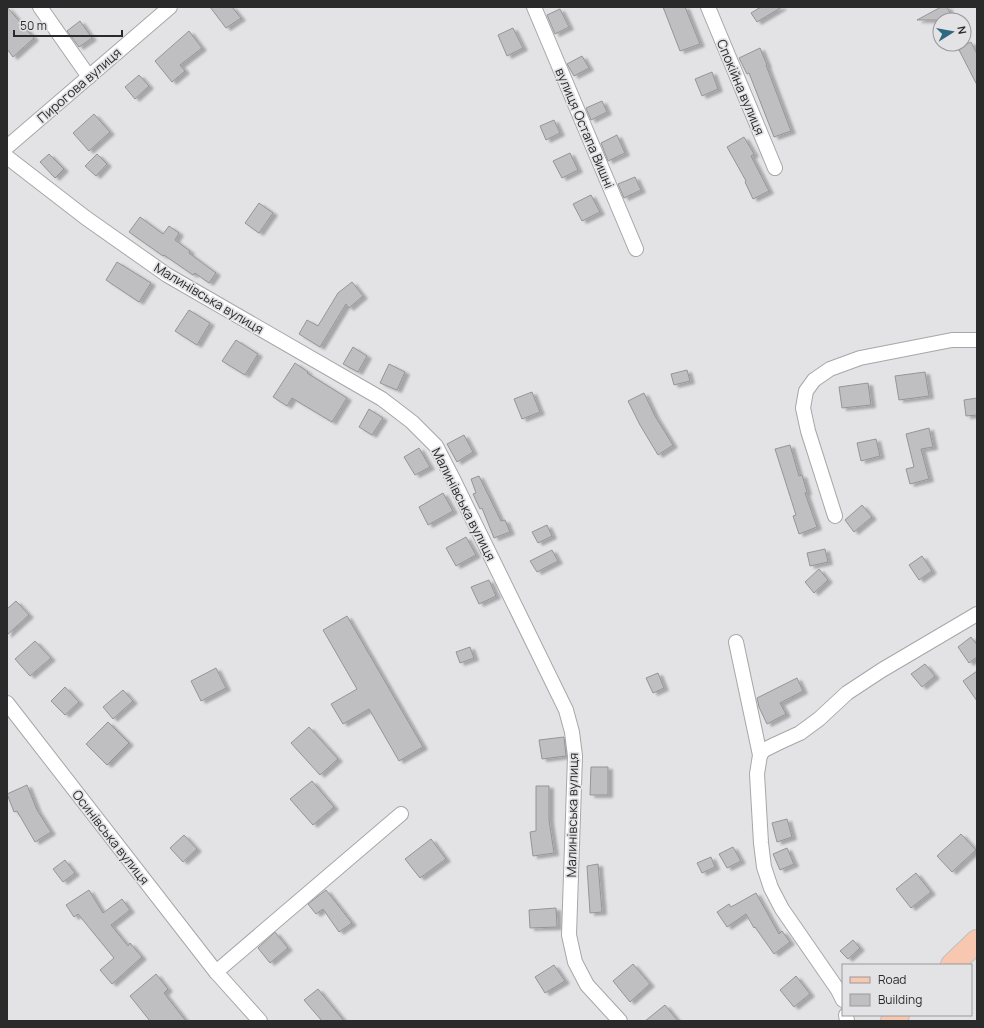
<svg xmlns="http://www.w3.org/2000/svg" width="984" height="1028" viewBox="0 0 984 1028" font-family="Manrope,sans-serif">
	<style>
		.building { fill: #bfbfc1; stroke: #959597; filter: url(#shadow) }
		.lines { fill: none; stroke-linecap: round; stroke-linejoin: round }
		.street-casing { stroke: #a7a7a9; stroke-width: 16 }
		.primary-casing { stroke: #bfbfbf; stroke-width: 24 }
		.street { stroke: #fff; stroke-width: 14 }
		.primary { stroke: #f8c7b0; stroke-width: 22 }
		.labels { text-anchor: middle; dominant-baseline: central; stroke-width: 3.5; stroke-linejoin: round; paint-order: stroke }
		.street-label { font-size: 13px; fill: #2a2a2b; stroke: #e3e3e5 }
	</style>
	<defs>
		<filter id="shadow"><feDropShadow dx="4.5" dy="2.5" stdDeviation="1" flood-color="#0004"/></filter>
	</defs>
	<rect width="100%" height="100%" fill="#e3e3e5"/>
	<g class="building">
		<path d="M 7,7 L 34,38 L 13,57 L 7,49 Z"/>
		<path d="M 210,7 L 232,7 L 241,18 L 226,28 Z"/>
		<path d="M 663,7 L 685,7 L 700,44 L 680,51 Z"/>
		<path d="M 761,7 L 782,7 L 757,22 L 751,13 Z"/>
		<path d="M 941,7 L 947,7 L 954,20 L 917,20 Z"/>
		<path d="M 560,9 L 569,27 L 555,34 L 547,15 Z"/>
		<path d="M 80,21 L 92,38 L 79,47 L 67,31 Z"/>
		<path d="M 513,28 L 523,48 L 507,56 L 498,35 Z"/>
		<path d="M 189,31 L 202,48 L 180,65 L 185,71 L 172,82 L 155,61 Z"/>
		<path d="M 971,42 L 977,54 L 977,85 L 958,48 Z"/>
		<path d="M 760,48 L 767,65 L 766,65 L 791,131 L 774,137 L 749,73 L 747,74 L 739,58 Z"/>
		<path d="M 582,56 L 589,68 L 574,76 L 567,64 Z"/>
		<path d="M 712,72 L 718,89 L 702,96 L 695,79 Z"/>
		<path d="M 139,75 L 149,86 L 135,99 L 125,87 Z"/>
		<path d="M 602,101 L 607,112 L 591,120 L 586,108 Z"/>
		<path d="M 94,114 L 110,132 L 89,151 L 73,133 Z"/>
		<path d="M 554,120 L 560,133 L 546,140 L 540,126 Z"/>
		<path d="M 617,135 L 625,153 L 608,161 L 601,143 Z"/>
		<path d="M 744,137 L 754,154 L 751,156 L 769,191 L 753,199 L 745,182 L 746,181 L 727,147 Z"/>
		<path d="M 570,153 L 578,170 L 562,178 L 553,161 Z"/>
		<path d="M 49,154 L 64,169 L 55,178 L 40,162 Z"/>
		<path d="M 97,154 L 107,164 L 96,176 L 85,166 Z"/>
		<path d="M 635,177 L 641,190 L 624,198 L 618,184 Z"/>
		<path d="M 591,195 L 600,212 L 582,221 L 573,204 Z"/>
		<path d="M 259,203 L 273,213 L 259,233 L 245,223 Z"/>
		<path d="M 140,217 L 163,234 L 169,226 L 179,233 L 175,240 L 190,251 L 189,253 L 216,273 L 209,283 L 195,273 L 193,275 L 164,255 L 163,256 L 129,232 Z"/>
		<path d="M 117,262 L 151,283 L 139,302 L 106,280 Z"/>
		<path d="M 352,282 L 363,296 L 349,308 L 346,304 L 320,347 L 299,334 L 307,320 L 318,326 L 338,293 Z"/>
		<path d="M 189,310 L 210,323 L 197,345 L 175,331 Z"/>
		<path d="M 236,340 L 258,354 L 245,375 L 222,361 Z"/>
		<path d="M 353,347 L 367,356 L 358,372 L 343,364 Z"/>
		<path d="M 295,363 L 308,372 L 307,373 L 347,398 L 332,422 L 292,398 L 287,406 L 273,397 Z"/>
		<path d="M 389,364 L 405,372 L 397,390 L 380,383 Z"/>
		<path d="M 687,370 L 690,381 L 674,385 L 671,374 Z"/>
		<path d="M 925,372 L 929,396 L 899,400 L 895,376 Z"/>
		<path d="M 868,383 L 871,405 L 842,408 L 839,387 Z"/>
		<path d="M 532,392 L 540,412 L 522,419 L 514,399 Z"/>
		<path d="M 644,393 L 655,416 L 673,445 L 658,455 L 640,425 L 628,401 Z"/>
		<path d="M 977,398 L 977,415 L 966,416 L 964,400 Z"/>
		<path d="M 369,409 L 383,418 L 372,435 L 359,427 Z"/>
		<path d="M 929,428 L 933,447 L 921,449 L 929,479 L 910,484 L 906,469 L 914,467 L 906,434 Z"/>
		<path d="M 464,435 L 473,452 L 457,462 L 447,444 Z"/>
		<path d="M 876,439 L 880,456 L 861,461 L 857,443 Z"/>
		<path d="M 790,445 L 799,476 L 802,475 L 807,492 L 805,493 L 817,527 L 799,534 L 793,516 L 796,515 L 775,449 Z"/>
		<path d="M 419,448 L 430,467 L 415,475 L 404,457 Z"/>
		<path d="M 479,476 L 501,521 L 505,520 L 510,532 L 494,538 L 482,508 L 480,509 L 473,494 L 476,493 L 471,479 Z"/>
		<path d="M 443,493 L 453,511 L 428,525 L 419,507 Z"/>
		<path d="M 862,505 L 872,517 L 854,532 L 845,520 Z"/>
		<path d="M 547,525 L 552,536 L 538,543 L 532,532 Z"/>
		<path d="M 466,537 L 476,555 L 456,566 L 446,548 Z"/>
		<path d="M 825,549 L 828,562 L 810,566 L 807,553 Z"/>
		<path d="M 552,550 L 558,561 L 537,572 L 530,561 Z"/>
		<path d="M 922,556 L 932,571 L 919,580 L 909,565 Z"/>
		<path d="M 819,569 L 828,580 L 814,593 L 805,582 Z"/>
		<path d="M 489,580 L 496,596 L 479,604 L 471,587 Z"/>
		<path d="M 16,601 L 29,615 L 7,635 L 7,609 Z"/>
		<path d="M 347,616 L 423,747 L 399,761 L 369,709 L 343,724 L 331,704 L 357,689 L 323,630 Z"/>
		<path d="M 971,637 L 977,645 L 977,657 L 969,663 L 958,647 Z"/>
		<path d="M 35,641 L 51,658 L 30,676 L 15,659 Z"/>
		<path d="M 470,647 L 474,658 L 460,663 L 456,652 Z"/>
		<path d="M 925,664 L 935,676 L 922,687 L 911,674 Z"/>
		<path d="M 216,668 L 226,688 L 201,701 L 191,681 Z"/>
		<path d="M 977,671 L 977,701 L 963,681 Z"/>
		<path d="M 658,673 L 664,688 L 653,693 L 646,678 Z"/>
		<path d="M 797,678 L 803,691 L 780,703 L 786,714 L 767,724 L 759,707 L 757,698 Z"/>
		<path d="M 65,687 L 79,702 L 65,715 L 51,701 Z"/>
		<path d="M 123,690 L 133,701 L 113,719 L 103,707 Z"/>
		<path d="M 108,722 L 129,743 L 107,765 L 86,744 Z"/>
		<path d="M 309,727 L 338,759 L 320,775 L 291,743 Z"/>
		<path d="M 564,737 L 566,756 L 542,759 L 539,740 Z"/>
		<path d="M 591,767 L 608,767 L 608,795 L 590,795 Z"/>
		<path d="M 312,781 L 334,807 L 313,825 L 290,799 Z"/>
		<path d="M 27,785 L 37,810 L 51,832 L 35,842 L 17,811 L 14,812 L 7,794 Z"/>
		<path d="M 536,786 L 549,786 L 549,820 L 554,853 L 533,856 L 530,832 L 536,831 Z"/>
		<path d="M 787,819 L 792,837 L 777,842 L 772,823 Z"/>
		<path d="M 961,834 L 976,850 L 952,872 L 937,856 Z"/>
		<path d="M 184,835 L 197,849 L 183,862 L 170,848 Z"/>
		<path d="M 431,839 L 446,859 L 420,878 L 405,859 Z"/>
		<path d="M 733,847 L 741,861 L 727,868 L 719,854 Z"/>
		<path d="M 787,848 L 794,864 L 780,870 L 773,854 Z"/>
		<path d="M 711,857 L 715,867 L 702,873 L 697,863 Z"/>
		<path d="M 65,860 L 75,873 L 63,882 L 53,869 Z"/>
		<path d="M 598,864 L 602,912 L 590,913 L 587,866 Z"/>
		<path d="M 916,873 L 931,892 L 911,908 L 896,889 Z"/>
		<path d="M 89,890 L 103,913 L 122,899 L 130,910 L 111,925 L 128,946 L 130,943 L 142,957 L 112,984 L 100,970 L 114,958 L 78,914 L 74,917 L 66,905 Z"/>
		<path d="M 326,890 L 352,923 L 339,932 L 323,909 L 316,914 L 308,904 Z"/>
		<path d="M 756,893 L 779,934 L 782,931 L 790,942 L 774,954 L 755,927 L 754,928 L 746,914 L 727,927 L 717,912 L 729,904 L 731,907 Z"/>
		<path d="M 556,908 L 557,927 L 530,928 L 529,910 Z"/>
		<path d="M 275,932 L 288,948 L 270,963 L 258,948 Z"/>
		<path d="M 853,940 L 860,948 L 848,959 L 840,951 Z"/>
		<path d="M 633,964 L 650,984 L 630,1002 L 613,981 Z"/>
		<path d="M 554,965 L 565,981 L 545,993 L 535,977 Z"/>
		<path d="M 156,974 L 168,989 L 164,993 L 186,1021 L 150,1021 L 130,996 Z"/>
		<path d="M 796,976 L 810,994 L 794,1007 L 780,990 Z"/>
		<path d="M 318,989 L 344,1021 L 322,1021 L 304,1000 Z"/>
		<path d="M 665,1005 L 678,1021 L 645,1021 Z"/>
	</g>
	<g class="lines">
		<g class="street-casing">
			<g id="street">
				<path d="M 40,7 L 89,77"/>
				<path d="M 534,7 L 636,249"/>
				<path d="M 708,7 L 775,168"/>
				<path d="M 7,147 L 170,7"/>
				<path d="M 7,157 L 86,218 L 167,275 L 382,399 L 412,422 L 436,446 L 453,479 L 566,710 L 572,732 L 575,756 L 569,935 L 575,962 L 587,985 L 620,1021"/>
				<path d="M 835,516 L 808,431 L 803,408 L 806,391 L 814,380 L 830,369 L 860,358 L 952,340 L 977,340"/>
				<path d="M 736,642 L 760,755 L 757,774 L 761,843 L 764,867 L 771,888 L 782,909 L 838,990 L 843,1000"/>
				<path d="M 7,703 L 216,972 L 260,1021"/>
				<path d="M 760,755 L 764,750 L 776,744 L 800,733 L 819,719 L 847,693 L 882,670 L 977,614"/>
				<path d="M 216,972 L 401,814"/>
				<path d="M 846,1015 L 847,1021"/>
			</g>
		</g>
		<g class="primary-casing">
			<g id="primary">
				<path d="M 952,965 L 977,941"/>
				<path d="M 892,1021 L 898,1015"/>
			</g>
		</g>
		<use href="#street" class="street"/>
		<use href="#primary" class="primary"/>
	</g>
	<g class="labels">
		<g class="street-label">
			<text transform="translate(79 85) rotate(-41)">Пирогова вулиця</text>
			<text transform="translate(741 87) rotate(67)">Спокійна вулиця</text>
			<text transform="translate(585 128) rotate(67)">вулиця Остапа Вишні</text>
			<text transform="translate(209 298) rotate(31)">Малинівська вулиця</text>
			<text transform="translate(464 504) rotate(63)">Малинівська вулиця</text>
			<text transform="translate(572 815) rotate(-89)">Малинівська вулиця</text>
			<text transform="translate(111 837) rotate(52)">Осинівська вулиця</text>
		</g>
	</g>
	<rect width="984" height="1028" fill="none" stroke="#2a2a2b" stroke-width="16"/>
	<rect x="842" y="964" width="130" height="52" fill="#e3e3e5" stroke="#99999b"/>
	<rect x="850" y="977" width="20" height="6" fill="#f8c7b0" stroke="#99999b"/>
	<text x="878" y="984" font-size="12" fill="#2a2a2b">Road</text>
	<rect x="850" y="994" width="20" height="12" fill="#bfbfc1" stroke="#99999b"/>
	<text x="878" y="1004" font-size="12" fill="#2a2a2b">Building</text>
	<g transform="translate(952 32) rotate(79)"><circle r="19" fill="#e3e3e5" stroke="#99999b"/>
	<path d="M0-3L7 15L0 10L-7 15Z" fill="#2e6881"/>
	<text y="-6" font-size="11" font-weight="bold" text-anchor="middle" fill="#2a2a2b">N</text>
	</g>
	<path d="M14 30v6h108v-6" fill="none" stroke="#2a2a2b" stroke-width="2"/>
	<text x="20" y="30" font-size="12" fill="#2a2a2b" stroke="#e3e3e5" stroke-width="3" paint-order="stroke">50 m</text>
</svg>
